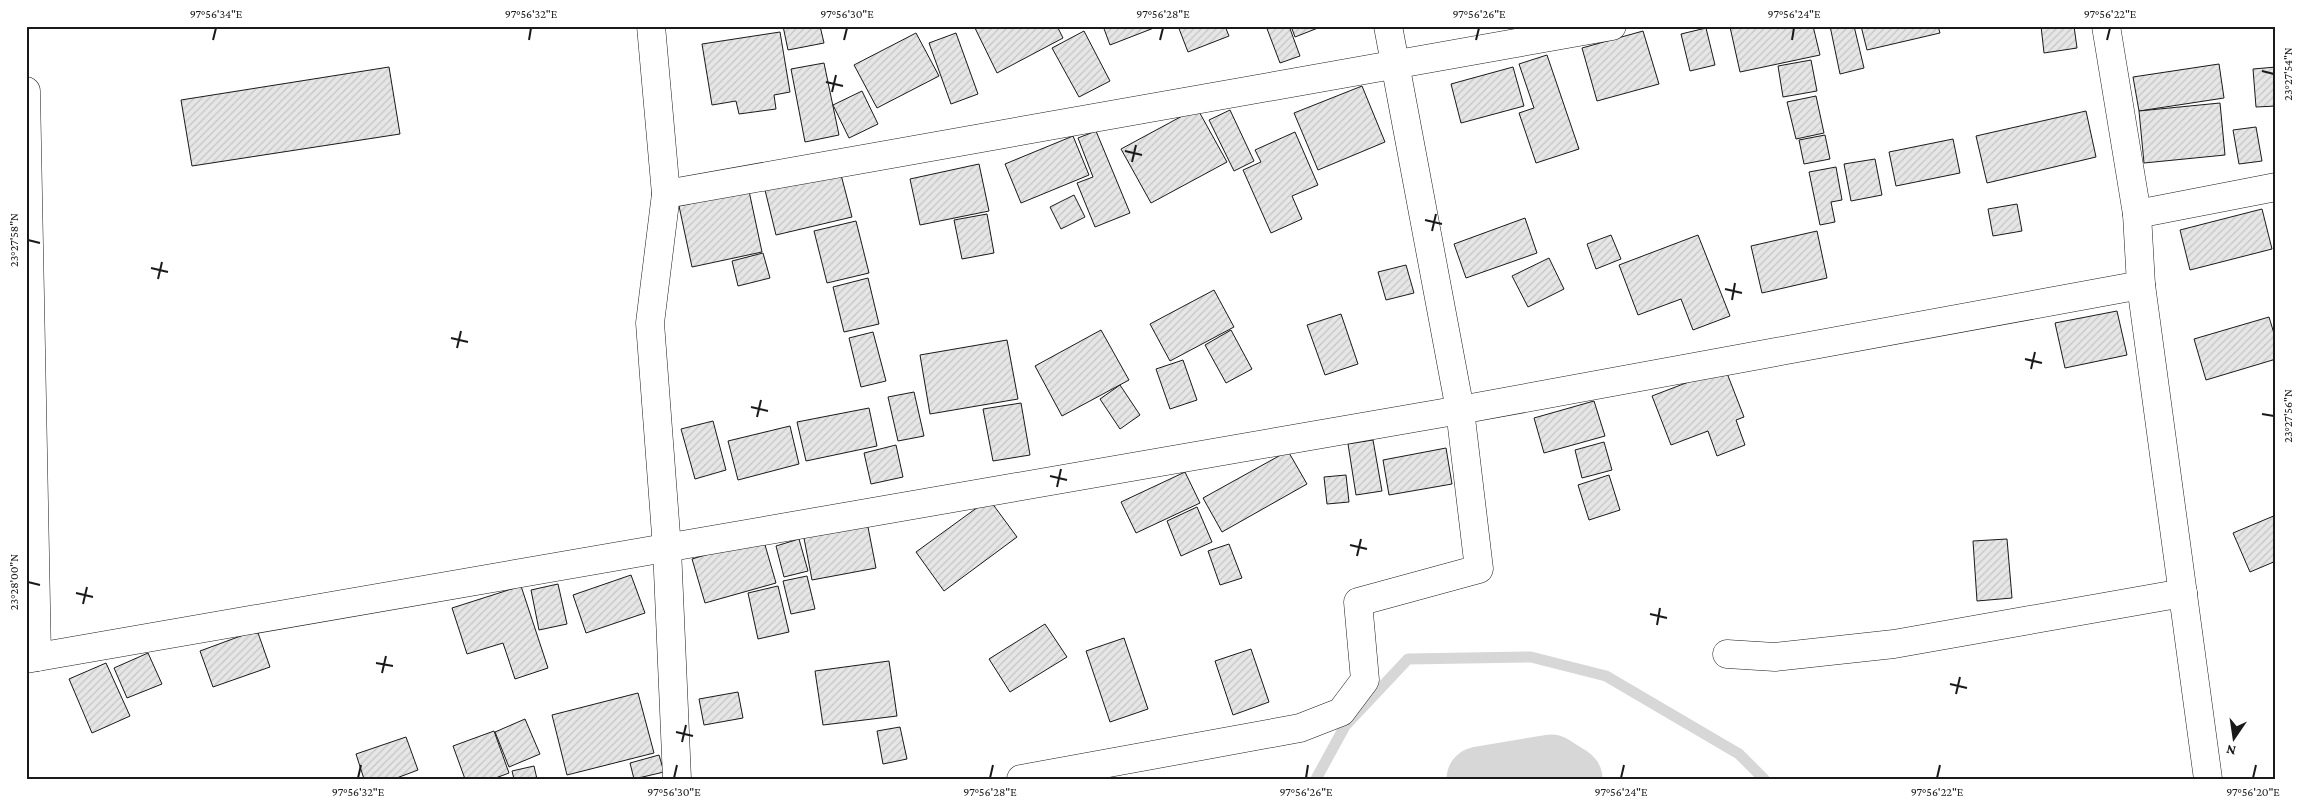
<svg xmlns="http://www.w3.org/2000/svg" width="2302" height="805" viewBox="0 0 2302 805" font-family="'Crimson Pro',serif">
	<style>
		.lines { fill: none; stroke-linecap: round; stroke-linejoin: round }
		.stream { stroke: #d7d7d7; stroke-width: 11 }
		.river { stroke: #d7d7d7; stroke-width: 65 }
		.building { fill: url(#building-hatch); stroke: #1a1a1a }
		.minor-casing { stroke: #1a1a1a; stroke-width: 29 }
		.minor { stroke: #fff; stroke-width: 28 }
		.ticks { fill: none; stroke: #1a1a1a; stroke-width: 2 }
		.neatline { fill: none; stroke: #1a1a1a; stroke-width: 2 }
		.ticks-label { font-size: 12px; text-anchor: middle; fill: #1a1a1a }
	</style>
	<defs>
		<pattern id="building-hatch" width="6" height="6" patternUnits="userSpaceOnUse" patternTransform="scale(1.25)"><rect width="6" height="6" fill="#e6e6e6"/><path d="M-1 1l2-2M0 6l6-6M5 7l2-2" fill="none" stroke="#c5c5c5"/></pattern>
	</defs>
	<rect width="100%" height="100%" fill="#fff"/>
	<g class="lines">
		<path class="stream" d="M 1316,779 L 1345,726 L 1408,659 L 1531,657 L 1606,676 L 1739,754 L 1764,779"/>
		<path class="river" d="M 1479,779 L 1551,767 L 1570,779"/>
	</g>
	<g class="building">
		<path d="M 783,26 L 820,26 L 824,43 L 788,50 Z"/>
		<path d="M 974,26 L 1057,26 L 1063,38 L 997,73 Z"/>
		<path d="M 1103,26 L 1159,26 L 1110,45 Z"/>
		<path d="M 1178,26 L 1225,26 L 1229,36 L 1188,52 Z"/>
		<path d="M 1266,26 L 1289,26 L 1300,56 L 1280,63 Z"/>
		<path d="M 1291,26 L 1323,26 L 1295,37 Z"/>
		<path d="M 1735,26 L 1813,26 L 1820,55 L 1740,72 L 1730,27 Z"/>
		<path d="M 1830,26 L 1854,26 L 1864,68 L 1840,74 Z"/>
		<path d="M 1861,26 L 1938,26 L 1940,33 L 1867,50 Z"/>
		<path d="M 2041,26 L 2074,26 L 2077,48 L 2044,53 Z"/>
		<path d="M 1706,28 L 1715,65 L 1690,71 L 1681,34 Z"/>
		<path d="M 1084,31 L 1110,81 L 1079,97 L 1052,48 Z"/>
		<path d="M 1643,31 L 1659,84 L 1597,101 L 1582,48 Z"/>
		<path d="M 780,32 L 790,92 L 774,95 L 776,109 L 739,114 L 736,101 L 712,105 L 702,44 Z"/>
		<path d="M 916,33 L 939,76 L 877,108 L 854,65 Z"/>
		<path d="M 956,33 L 978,94 L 951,104 L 929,43 Z"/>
		<path d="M 1547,55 L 1579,149 L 1536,163 L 1519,113 L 1534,108 L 1519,64 Z"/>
		<path d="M 1811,60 L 1817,91 L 1783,97 L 1778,66 Z"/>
		<path d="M 824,63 L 839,135 L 805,142 L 791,69 Z"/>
		<path d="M 2219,64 L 2224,98 L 2139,111 L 2133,77 Z"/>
		<path d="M 389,67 L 400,134 L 192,166 L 181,100 Z"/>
		<path d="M 1513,67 L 1524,106 L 1461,123 L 1451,84 Z"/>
		<path d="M 2276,67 L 2276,106 L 2256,107 L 2253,69 Z"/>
		<path d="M 1362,86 L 1385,142 L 1318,170 L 1294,113 Z"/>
		<path d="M 862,91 L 878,124 L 849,138 L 833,105 Z"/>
		<path d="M 1816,96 L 1824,133 L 1796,139 L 1787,102 Z"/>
		<path d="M 2220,103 L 2225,155 L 2144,163 L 2139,111 Z"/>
		<path d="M 1197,108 L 1227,162 L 1151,203 L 1121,149 Z"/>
		<path d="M 1230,110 L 1254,161 L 1234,171 L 1209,120 Z"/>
		<path d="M 2086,111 L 2096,157 L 1987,183 L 1976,136 Z"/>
		<path d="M 2256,127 L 2262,161 L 2239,164 L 2233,130 Z"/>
		<path d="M 1096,131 L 1130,213 L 1095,227 L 1077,183 L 1093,177 L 1078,138 Z"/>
		<path d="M 1295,132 L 1318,185 L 1292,196 L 1302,219 L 1271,233 L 1243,170 L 1261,162 L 1255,150 Z"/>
		<path d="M 1825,135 L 1830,159 L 1804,164 L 1799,140 Z"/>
		<path d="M 1073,136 L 1089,175 L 1021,203 L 1005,164 Z"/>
		<path d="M 1953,139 L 1960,173 L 1896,186 L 1889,152 Z"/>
		<path d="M 1875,159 L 1882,195 L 1851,201 L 1844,164 Z"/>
		<path d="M 979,164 L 989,211 L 920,225 L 910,179 Z"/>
		<path d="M 839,167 L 852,217 L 776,235 L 764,186 Z"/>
		<path d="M 1836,167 L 1842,200 L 1831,202 L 1835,222 L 1820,225 L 1809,172 Z"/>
		<path d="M 749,191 L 762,252 L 692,267 L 679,206 Z"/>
		<path d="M 1074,195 L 1085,217 L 1061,229 L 1050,207 Z"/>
		<path d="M 2017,204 L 2022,231 L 1993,236 L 1988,209 Z"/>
		<path d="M 2262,209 L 2272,249 L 2190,270 L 2180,230 Z"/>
		<path d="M 987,214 L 994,253 L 962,259 L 954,220 Z"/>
		<path d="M 1525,218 L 1537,253 L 1466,278 L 1454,244 Z"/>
		<path d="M 856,221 L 869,273 L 827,283 L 814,231 Z"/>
		<path d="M 1817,231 L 1827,278 L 1762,293 L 1751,246 Z"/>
		<path d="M 1611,235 L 1621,259 L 1596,269 L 1587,244 Z"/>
		<path d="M 1698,235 L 1730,316 L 1693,330 L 1681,299 L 1638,315 L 1619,265 Z"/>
		<path d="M 763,253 L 770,278 L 738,286 L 732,261 Z"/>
		<path d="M 1549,258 L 1564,289 L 1528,307 L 1512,276 Z"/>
		<path d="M 1406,265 L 1414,293 L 1386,300 L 1378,272 Z"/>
		<path d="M 868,278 L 879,324 L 844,332 L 833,287 Z"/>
		<path d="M 1214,290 L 1234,327 L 1170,361 L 1150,324 Z"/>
		<path d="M 2117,311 L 2127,355 L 2065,368 L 2055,323 Z"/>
		<path d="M 1341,314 L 1358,364 L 1325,375 L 1307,325 Z"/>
		<path d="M 2269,317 L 2276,340 L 2276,359 L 2206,380 L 2194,339 Z"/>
		<path d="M 1101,330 L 1129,380 L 1062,416 L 1035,366 Z"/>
		<path d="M 1231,330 L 1252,369 L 1226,383 L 1205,345 Z"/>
		<path d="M 873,332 L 886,381 L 861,387 L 849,338 Z"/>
		<path d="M 1007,340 L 1018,399 L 930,414 L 920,355 Z"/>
		<path d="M 1183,360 L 1197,400 L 1170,409 L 1156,369 Z"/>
		<path d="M 1725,368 L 1744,417 L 1736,420 L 1745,445 L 1717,456 L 1708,431 L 1671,445 L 1652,396 Z"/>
		<path d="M 1120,385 L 1140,415 L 1120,429 L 1100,399 Z"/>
		<path d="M 914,392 L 924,436 L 898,441 L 888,397 Z"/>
		<path d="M 1594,401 L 1605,436 L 1544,453 L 1534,418 Z"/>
		<path d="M 1021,403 L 1030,455 L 993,461 L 983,409 Z"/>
		<path d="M 869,408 L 877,446 L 806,461 L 797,422 Z"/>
		<path d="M 713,421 L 726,470 L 695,479 L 681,429 Z"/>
		<path d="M 790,426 L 799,464 L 738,480 L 728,441 Z"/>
		<path d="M 1373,440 L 1382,491 L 1356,495 L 1348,444 Z"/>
		<path d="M 1604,442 L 1612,470 L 1582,478 L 1575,450 Z"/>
		<path d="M 896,445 L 903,477 L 871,484 L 864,453 Z"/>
		<path d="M 1446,448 L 1452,484 L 1389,495 L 1383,460 Z"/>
		<path d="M 1288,451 L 1307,484 L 1222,532 L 1203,498 Z"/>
		<path d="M 1185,472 L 1200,503 L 1136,533 L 1121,502 Z"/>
		<path d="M 1346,475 L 1349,502 L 1327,504 L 1324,477 Z"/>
		<path d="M 1609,475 L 1620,510 L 1589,520 L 1578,485 Z"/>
		<path d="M 989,499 L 1017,537 L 944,591 L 916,552 Z"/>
		<path d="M 1197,507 L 1212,542 L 1181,556 L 1167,521 Z"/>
		<path d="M 2276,515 L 2276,561 L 2250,572 L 2233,533 Z"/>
		<path d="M 867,522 L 876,568 L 812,580 L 803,533 Z"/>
		<path d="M 763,538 L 776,583 L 705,603 L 692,559 Z"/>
		<path d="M 799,539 L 808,571 L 784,577 L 776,546 Z"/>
		<path d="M 2007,539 L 2012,598 L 1977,601 L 1973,541 Z"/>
		<path d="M 1229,544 L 1242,578 L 1220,585 L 1208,551 Z"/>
		<path d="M 631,575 L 645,613 L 586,633 L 573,595 Z"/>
		<path d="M 807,576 L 815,609 L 791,614 L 783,581 Z"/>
		<path d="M 558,584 L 567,624 L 539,630 L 531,590 Z"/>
		<path d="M 521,586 L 548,668 L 515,679 L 503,643 L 467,654 L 452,608 Z"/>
		<path d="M 778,586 L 789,632 L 758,639 L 748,593 Z"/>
		<path d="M 1045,624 L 1067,657 L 1010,692 L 989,659 Z"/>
		<path d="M 257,630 L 270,667 L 213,687 L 200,651 Z"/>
		<path d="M 1124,638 L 1148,709 L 1110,722 L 1086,651 Z"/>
		<path d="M 1251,649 L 1269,702 L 1233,715 L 1215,661 Z"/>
		<path d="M 148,653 L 162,684 L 127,698 L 114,668 Z"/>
		<path d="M 889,661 L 897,716 L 823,725 L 815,671 Z"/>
		<path d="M 106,663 L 130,716 L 92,733 L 69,679 Z"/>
		<path d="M 738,692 L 743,718 L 704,725 L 699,699 Z"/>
		<path d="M 638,693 L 654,753 L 567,775 L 552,715 Z"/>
		<path d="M 525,719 L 540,754 L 509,767 L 495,732 Z"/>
		<path d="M 900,727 L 907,759 L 883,764 L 877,731 Z"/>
		<path d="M 494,731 L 509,773 L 493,779 L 465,779 L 453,746 Z"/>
		<path d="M 406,737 L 418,770 L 394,779 L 364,779 L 356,754 Z"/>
		<path d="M 659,755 L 664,772 L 634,779 L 630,763 Z"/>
		<path d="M 534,766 L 537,779 L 514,779 L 512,771 Z"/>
	</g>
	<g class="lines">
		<g class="minor-casing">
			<g id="minor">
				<path d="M 651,26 L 666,194 L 650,323 L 667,548 L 677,779"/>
				<path d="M 2106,26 L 2137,214 L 2141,285 L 2208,779"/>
				<path d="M 26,91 L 37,657"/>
				<path d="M 666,194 L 1612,26"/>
				<path d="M 2137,214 L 2276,187"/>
				<path d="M 1727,654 L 1775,657 L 1894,644 L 2183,593"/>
				<path d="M 26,659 L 1460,410 L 2141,285"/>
				<path d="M 1021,779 L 1300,728 L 1341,712 L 1365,680 L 1358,602 L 1479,569 L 1460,410 L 1388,26"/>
			</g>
		</g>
		<use href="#minor" class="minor"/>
	</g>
	<path class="ticks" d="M 213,40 L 216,28M 529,40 L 531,28M 844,40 L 847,28M 1160,40 L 1163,28M 1476,40 L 1479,28M 1792,40 L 1794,28M 2107,40 L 2110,28M 2262,71 L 2274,74M 826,82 L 843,86M 832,92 L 836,75M 1125,151 L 1142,155M 1132,162 L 1136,145M 1425,220 L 1442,224M 1432,231 L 1436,214M 28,240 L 40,243M 151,268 L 168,272M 158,279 L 162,262M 1725,289 L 1742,293M 1732,300 L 1735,283M 451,338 L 468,342M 457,348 L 461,331M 2025,359 L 2042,363M 2031,369 L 2035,352M 751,407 L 768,411M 2262,414 L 2274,416M 757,417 L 761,400M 1050,476 L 1067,480M 1057,487 L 1061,469M 1350,545 L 1367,549M 1357,556 L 1361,539M 28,582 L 40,585M 76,593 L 93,597M 83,604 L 87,587M 1650,614 L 1667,618M 1657,625 L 1660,608M 376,663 L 393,666M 382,673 L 386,656M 1950,684 L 1967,688M 1956,694 L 1960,677M 676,732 L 693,736M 682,742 L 686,725M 358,778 L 361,765M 674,778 L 677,765M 990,778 L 993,765M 1306,778 L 1308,765M 1621,778 L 1624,765M 1937,778 L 1940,765M 2253,778 L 2256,765"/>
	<rect width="2302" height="805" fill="none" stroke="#ffffff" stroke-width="55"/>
	<g transform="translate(2234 738) rotate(193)" stroke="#ffffff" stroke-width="4" paint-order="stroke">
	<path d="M0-4L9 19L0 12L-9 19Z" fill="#1a1a1a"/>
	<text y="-8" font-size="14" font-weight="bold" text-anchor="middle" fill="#1a1a1a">N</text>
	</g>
	<rect x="28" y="28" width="2246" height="750" class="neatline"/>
	<g class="ticks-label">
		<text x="216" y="18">97°56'34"E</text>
		<text x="531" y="18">97°56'32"E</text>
		<text x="847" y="18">97°56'30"E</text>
		<text x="1163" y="18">97°56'28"E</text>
		<text x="1479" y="18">97°56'26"E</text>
		<text x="1794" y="18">97°56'24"E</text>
		<text x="2110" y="18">97°56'22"E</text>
		<text transform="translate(2288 74) rotate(-90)" y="4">23°27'54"N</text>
		<text transform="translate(14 240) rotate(-90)" y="4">23°27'58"N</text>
		<text transform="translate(2288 416) rotate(-90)" y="4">23°27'56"N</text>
		<text transform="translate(14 582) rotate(-90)" y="4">23°28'00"N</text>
		<text x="358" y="796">97°56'32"E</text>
		<text x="674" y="796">97°56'30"E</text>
		<text x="990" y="796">97°56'28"E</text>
		<text x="1306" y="796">97°56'26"E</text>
		<text x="1621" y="796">97°56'24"E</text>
		<text x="1937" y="796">97°56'22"E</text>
		<text x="2253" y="796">97°56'20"E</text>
	</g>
</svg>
